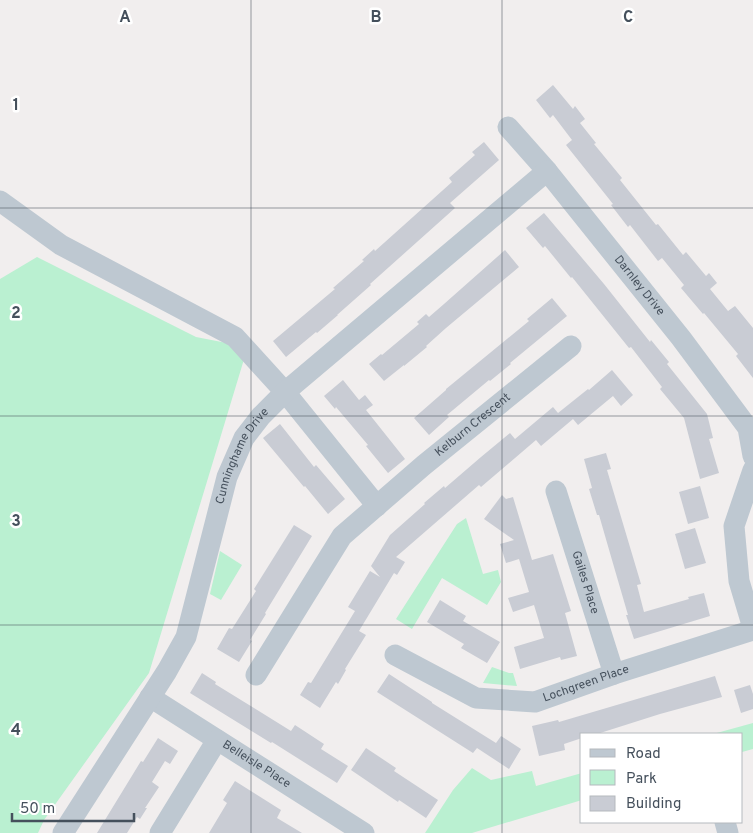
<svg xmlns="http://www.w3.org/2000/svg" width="753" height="833" viewBox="0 0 753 833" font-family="Overpass,sans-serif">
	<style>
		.green { fill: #baf0d1 }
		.building { fill: #c9ccd4 }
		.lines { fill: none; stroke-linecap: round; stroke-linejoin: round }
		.minor { stroke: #bec8d1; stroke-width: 21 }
		.grid { fill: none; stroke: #45505c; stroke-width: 1; stroke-opacity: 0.55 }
		.labels { text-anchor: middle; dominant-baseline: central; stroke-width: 5; stroke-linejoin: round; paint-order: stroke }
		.street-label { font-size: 12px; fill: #45505c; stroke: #fff }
		.grid-label { font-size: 16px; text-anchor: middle; font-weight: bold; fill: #45505c; stroke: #fff; stroke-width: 5; stroke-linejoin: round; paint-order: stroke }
	</style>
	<rect width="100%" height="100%" fill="#f1eeee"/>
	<g class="green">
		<path d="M 37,257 L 196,337 L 232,344 L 245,356 L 149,673 L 44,820 L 38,833 L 0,833 L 0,279 Z"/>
		<path d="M 466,518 L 483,574 L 498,570 L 501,582 L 487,605 L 442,578 L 412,629 L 396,619 L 457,524 Z"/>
		<path d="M 220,551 L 242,565 L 221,600 L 210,594 Z"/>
		<path d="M 492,667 L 509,673 L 513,673 L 517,686 L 483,683 Z"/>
		<path d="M 753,723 L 753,749 L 742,752 L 742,734 L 713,734 Z"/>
		<path d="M 472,768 L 491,780 L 532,771 L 536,786 L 582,773 L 582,800 L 472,833 L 425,833 L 453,790 Z"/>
	</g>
	<g class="building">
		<path d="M 553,85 L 573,109 L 575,106 L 585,119 L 580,123 L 596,143 L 594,144 L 622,178 L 620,180 L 656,225 L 658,224 L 683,255 L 686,252 L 706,276 L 709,273 L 717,283 L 710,289 L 728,311 L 735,306 L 753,328 L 753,378 L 736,356 L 738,354 L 704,313 L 703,314 L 681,288 L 684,285 L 662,258 L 658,261 L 630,225 L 628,227 L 611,205 L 613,204 L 566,145 L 572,140 L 553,115 L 550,118 L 536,100 Z"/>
		<path d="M 484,142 L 499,160 L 450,203 L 455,208 L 370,284 L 371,285 L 337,315 L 338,315 L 317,333 L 316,332 L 286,357 L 273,341 L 335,289 L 333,288 L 364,261 L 362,260 L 374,249 L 375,251 L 452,182 L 449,178 L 475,155 L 472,152 Z"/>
		<path d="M 544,213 L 604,284 L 650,342 L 651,340 L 669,362 L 667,364 L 707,414 L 713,438 L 709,439 L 719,473 L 700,479 L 684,418 L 660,389 L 662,387 L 631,347 L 629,348 L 572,277 L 571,278 L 545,246 L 543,248 L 526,228 Z"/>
		<path d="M 505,250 L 519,267 L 446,328 L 426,346 L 427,347 L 404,366 L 404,365 L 384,381 L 369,364 L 381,354 L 382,355 L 419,324 L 417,322 L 426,314 L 429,317 L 444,304 Z"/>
		<path d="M 552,298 L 567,316 L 510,363 L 511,364 L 490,381 L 489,380 L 447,415 L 449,417 L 429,435 L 414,418 L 446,390 L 446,389 L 529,321 L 527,319 Z"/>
		<path d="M 612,370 L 633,395 L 621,406 L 613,396 L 578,425 L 573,419 L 541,446 L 536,440 L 481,487 L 479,485 L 396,557 L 405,562 L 397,575 L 394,573 L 359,631 L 366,635 L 345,669 L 346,670 L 338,684 L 336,682 L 320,708 L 300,695 L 308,682 L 311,683 L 355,611 L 348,607 L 370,571 L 380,577 L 371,566 L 390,535 L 425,504 L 424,503 L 444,486 L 445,488 L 481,457 L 510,433 L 515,439 L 553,407 L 558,413 L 588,389 L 589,390 Z"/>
		<path d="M 343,380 L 359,400 L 365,395 L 373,405 L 366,410 L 405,459 L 388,473 L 366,446 L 368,445 L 336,407 L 335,409 L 324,396 Z"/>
		<path d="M 280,424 L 314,467 L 316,465 L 345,499 L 328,514 L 305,486 L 304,487 L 263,438 Z"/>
		<path d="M 606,453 L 611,469 L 607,470 L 641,584 L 637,585 L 644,612 L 689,599 L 688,597 L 704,593 L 710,616 L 634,639 L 626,615 L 628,615 L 612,560 L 599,515 L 597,515 L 589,489 L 592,488 L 584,459 Z"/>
		<path d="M 700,486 L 709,518 L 688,524 L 679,492 Z"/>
		<path d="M 502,495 L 506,499 L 513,497 L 532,560 L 553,554 L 571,611 L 565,613 L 577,656 L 561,660 L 560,657 L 520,669 L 514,647 L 544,638 L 534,605 L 513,612 L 508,598 L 529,592 L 519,559 L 506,563 L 500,544 L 514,540 L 484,519 Z"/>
		<path d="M 294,525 L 312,536 L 265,613 L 266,614 L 250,640 L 252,641 L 239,662 L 217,649 L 229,628 L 232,629 L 256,591 L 254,589 Z"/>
		<path d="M 695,528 L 706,563 L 685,569 L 675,534 Z"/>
		<path d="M 440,600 L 466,616 L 463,621 L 500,642 L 487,663 L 461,648 L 464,644 L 427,622 Z"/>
		<path d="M 202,673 L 216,682 L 215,684 L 291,731 L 295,725 L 324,744 L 321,749 L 348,766 L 337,783 L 272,742 L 271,743 L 190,693 Z"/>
		<path d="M 389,674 L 432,702 L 432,703 L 496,743 L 501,736 L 521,749 L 509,769 L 477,748 L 473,753 L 377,692 Z"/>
		<path d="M 715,676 L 722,697 L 660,714 L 597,734 L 582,734 L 582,738 L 564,744 L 565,750 L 539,756 L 532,726 L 558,720 L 559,722 Z"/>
		<path d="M 750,685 L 753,694 L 753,709 L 741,713 L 734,690 Z"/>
		<path d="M 158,738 L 178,751 L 170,764 L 165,761 L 152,782 L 159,787 L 145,808 L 147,808 L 140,819 L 137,817 L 127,833 L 97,833 L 141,761 L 143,762 Z"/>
		<path d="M 366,748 L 396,768 L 394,771 L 438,800 L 426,818 L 399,800 L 398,802 L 351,770 Z"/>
		<path d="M 235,781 L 281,810 L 277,818 L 302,833 L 209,833 L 227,803 L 223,800 Z"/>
	</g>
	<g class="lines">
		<g class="minor">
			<path id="s1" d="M 508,127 L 547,171 L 681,338 L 748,428 L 753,456"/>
			<path d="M 0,201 L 61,245 L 235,337 L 285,392 L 377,506"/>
			<path d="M 753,470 L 734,526 L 739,581 L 753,628"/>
			<path id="s2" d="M 556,491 L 614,674"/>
			<path id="s3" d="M 395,655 L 476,698 L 535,702 L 614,674 L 753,630"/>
			<path id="s4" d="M 256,675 L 342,536 L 424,465 L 571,346"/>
			<path id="s5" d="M 150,697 L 364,833"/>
			<path d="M 725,822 L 728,833"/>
			<path id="s6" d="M 63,833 L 167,671 L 186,637 L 227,477 L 244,438 L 261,416 L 285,392 L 547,171"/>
			<path d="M 160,833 L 217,740"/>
		</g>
	</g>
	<path class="grid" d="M 251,0 L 251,833M 502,0 L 502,833M 0,208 L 753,208M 0,416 L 753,416M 0,625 L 753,625"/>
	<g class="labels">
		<g class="street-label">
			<text stroke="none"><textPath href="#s1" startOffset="206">Darnley Drive</textPath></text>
			<text stroke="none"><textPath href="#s4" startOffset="335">Kelburn Crescent</textPath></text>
			<text stroke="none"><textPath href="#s6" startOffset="422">Cunninghame Drive</textPath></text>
			<text stroke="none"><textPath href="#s2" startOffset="96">Gailes Place</textPath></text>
			<text stroke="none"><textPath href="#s3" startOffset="205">Lochgreen Place</textPath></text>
			<text stroke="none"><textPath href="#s5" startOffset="126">Belleisle Place</textPath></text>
		</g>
	</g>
	<g class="grid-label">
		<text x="125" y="22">A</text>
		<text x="376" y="22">B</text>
		<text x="628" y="22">C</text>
		<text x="16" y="110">1</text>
		<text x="16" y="318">2</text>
		<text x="16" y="526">3</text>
		<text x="16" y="735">4</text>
	</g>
	<rect x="580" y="733" width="162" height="90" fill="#ffffff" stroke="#b5b9be"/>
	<rect x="590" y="749" width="25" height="8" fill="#bec8d1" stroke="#b5b9be"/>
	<text x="626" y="758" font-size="15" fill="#45505c">Road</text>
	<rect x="590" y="770" width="25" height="15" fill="#baf0d1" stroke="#b5b9be"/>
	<text x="626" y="783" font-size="15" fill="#45505c">Park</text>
	<rect x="590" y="796" width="25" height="15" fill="#c9ccd4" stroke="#b5b9be"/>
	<text x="626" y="808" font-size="15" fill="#45505c">Building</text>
	<path d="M12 813v8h122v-8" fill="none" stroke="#45505c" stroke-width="2.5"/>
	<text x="20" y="813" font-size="15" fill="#45505c" stroke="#ffffff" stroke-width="4" paint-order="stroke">50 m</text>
</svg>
